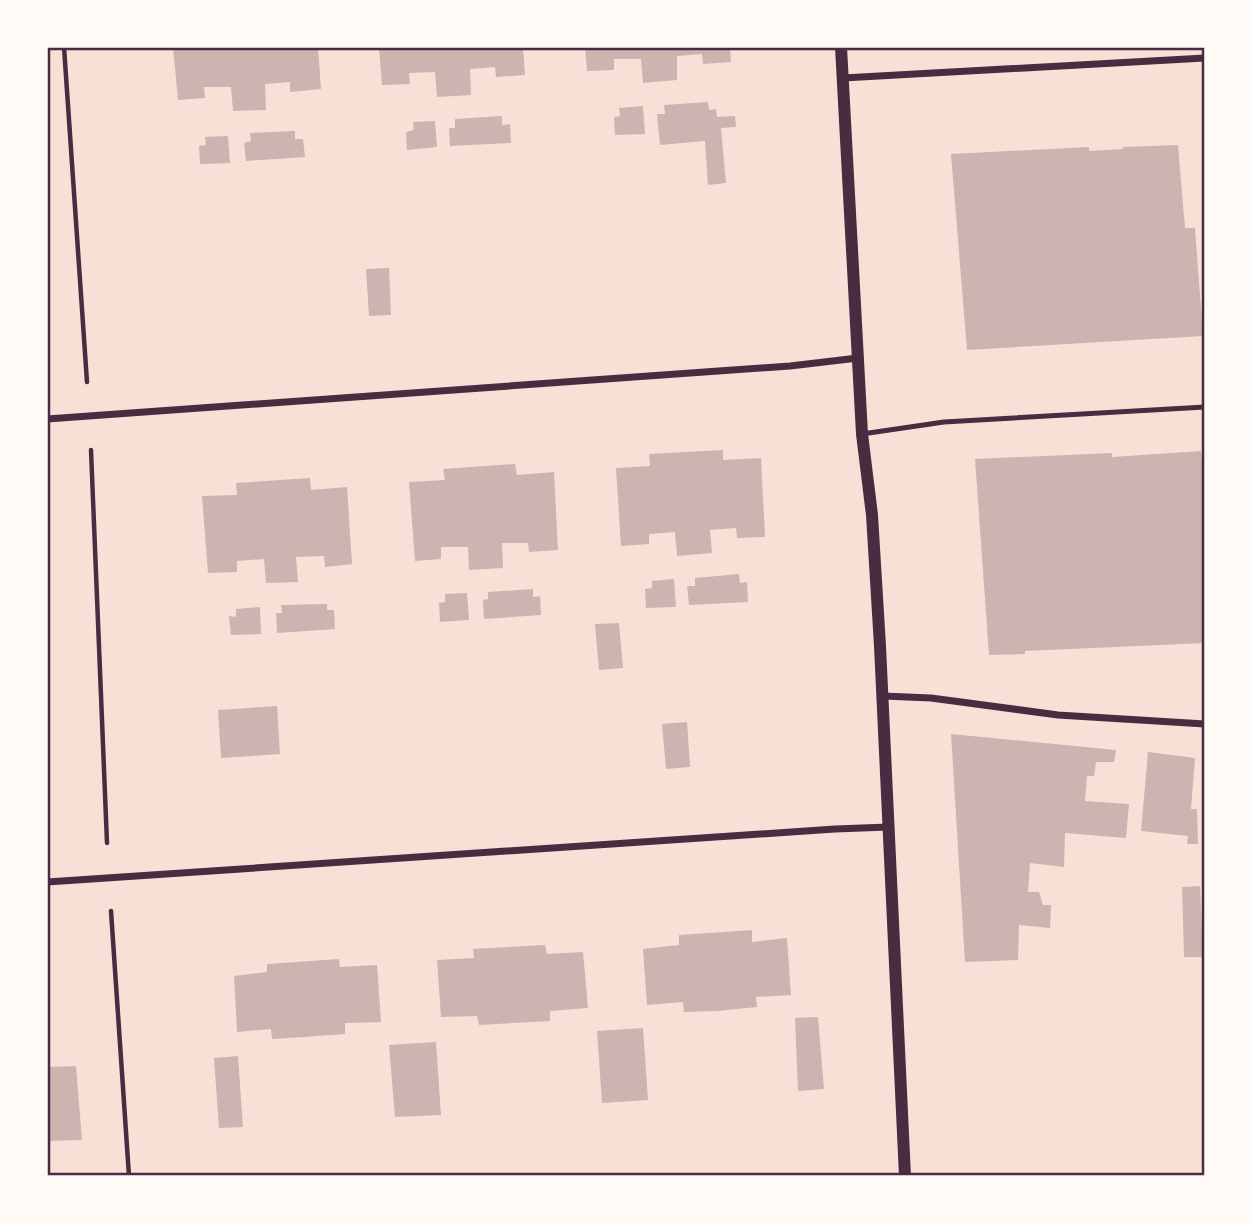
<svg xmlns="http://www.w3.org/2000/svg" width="1252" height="1223" viewBox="0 0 1252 1223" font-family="Signika,sans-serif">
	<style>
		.building { fill: #ccb4b1 }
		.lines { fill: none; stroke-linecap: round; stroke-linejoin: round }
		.path { stroke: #4a2c40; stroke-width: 4.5 }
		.service { stroke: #4a2c40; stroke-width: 5 }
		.minor { stroke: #4a2c40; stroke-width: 7 }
		.tertiary { stroke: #4a2c40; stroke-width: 12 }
		.neatline { fill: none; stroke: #4a2c40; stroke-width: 2.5 }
	</style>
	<rect width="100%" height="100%" fill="#f7e1d7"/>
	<g class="building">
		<path d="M 173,47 L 318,47 L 321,89 L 290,92 L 290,82 L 265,84 L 266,110 L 233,111 L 231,87 L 204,87 L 205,98 L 178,100 Z"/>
		<path d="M 379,47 L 523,47 L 525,75 L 496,77 L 495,67 L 470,69 L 471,95 L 437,97 L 435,72 L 409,73 L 410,84 L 382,85 Z"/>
		<path d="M 585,47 L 730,47 L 731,62 L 703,64 L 702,54 L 677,56 L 677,80 L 643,83 L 641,59 L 614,59 L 614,70 L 587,71 Z"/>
		<path d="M 708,102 L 709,110 L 716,109 L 717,117 L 735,116 L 736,127 L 721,128 L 726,183 L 708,185 L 705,141 L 660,145 L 657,114 L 665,114 L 664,105 Z"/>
		<path d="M 643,106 L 645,134 L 615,135 L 614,117 L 620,116 L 619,108 Z"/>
		<path d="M 502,116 L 502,125 L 510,124 L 511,143 L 450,146 L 449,128 L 455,128 L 455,119 Z"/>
		<path d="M 435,121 L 437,147 L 407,150 L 406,132 L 414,130 L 413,122 Z"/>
		<path d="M 295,131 L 295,139 L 303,139 L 305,157 L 246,161 L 244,143 L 251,141 L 250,133 Z"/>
		<path d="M 228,136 L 230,163 L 200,164 L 199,146 L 206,145 L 205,137 Z"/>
		<path d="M 1178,145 L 1185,228 L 1195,228 L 1203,336 L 967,350 L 951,154 L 1089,147 L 1089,151 L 1123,149 L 1123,147 Z"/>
		<path d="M 389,268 L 391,315 L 369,316 L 366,269 Z"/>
		<path d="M 723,450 L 723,460 L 761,458 L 765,537 L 737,538 L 736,528 L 710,530 L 712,553 L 677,556 L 675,532 L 649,534 L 649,544 L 621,546 L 616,468 L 650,466 L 649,454 Z"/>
		<path d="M 1201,451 L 1205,495 L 1205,643 L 1025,651 L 1025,654 L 989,655 L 975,459 L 1112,453 L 1112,457 Z"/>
		<path d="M 515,464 L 517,475 L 554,472 L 558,550 L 529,552 L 528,543 L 502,543 L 503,568 L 469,570 L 468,547 L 441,547 L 441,559 L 415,561 L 409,482 L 445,480 L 443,469 Z"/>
		<path d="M 310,478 L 311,490 L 347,487 L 352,564 L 325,567 L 324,556 L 296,557 L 298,582 L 266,583 L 264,559 L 237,561 L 237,572 L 208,573 L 202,496 L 237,495 L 236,483 Z"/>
		<path d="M 739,574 L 740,583 L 747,582 L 748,602 L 689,605 L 687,586 L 695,586 L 695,578 Z"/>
		<path d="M 674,579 L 676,607 L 646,608 L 645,589 L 652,588 L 652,581 Z"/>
		<path d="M 533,589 L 533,597 L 540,596 L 541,615 L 484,619 L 483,600 L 488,599 L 488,592 Z"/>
		<path d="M 467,593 L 469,620 L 440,622 L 439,603 L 445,602 L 445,594 Z"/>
		<path d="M 327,604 L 327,610 L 334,610 L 335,629 L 277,633 L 276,613 L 282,613 L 281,605 Z"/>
		<path d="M 260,607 L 261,634 L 231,635 L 229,616 L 236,617 L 236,609 Z"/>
		<path d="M 619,623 L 623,668 L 599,670 L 595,624 Z"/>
		<path d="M 277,706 L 280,754 L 221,758 L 218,710 Z"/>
		<path d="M 687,722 L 690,767 L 666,769 L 662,724 Z"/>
		<path d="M 951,734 L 1116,750 L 1114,762 L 1096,762 L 1094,776 L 1087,776 L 1085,801 L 1129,804 L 1126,838 L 1065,833 L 1064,867 L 1030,863 L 1028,892 L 1039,892 L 1043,905 L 1051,905 L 1050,928 L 1019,925 L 1018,960 L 965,962 Z"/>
		<path d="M 1148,752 L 1195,758 L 1191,809 L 1197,809 L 1198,844 L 1187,844 L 1188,836 L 1141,831 Z"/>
		<path d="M 1200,886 L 1203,957 L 1184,957 L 1182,887 Z"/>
		<path d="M 752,930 L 752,942 L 787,938 L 791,995 L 756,997 L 757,1007 L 717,1011 L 684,1012 L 683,1002 L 647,1005 L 643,949 L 679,945 L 679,935 Z"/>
		<path d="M 545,945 L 547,954 L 583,952 L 588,1008 L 550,1011 L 550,1021 L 479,1025 L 477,1016 L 441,1017 L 437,960 L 474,958 L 473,949 Z"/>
		<path d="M 339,959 L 340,967 L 377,965 L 381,1022 L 345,1023 L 345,1034 L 304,1037 L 272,1039 L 271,1029 L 237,1032 L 234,976 L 267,972 L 267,964 Z"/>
		<path d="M 818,1017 L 824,1089 L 798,1091 L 795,1018 Z"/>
		<path d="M 643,1028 L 648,1100 L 602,1103 L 597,1031 Z"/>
		<path d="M 436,1042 L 441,1115 L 395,1117 L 389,1045 Z"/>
		<path d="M 238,1056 L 243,1127 L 219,1128 L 214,1058 Z"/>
		<path d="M 76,1066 L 82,1140 L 48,1141 L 47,1067 Z"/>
	</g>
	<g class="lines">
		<g class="path">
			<path d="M 64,47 L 87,382"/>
			<path d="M 91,450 L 107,843"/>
			<path d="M 111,911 L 129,1176"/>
		</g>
		<path class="service" d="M 862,434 L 944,422 L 1205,407"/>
		<g class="minor">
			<path d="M 843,78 L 1205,58"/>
			<path d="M 47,419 L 790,366 L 858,358"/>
			<path d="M 883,696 L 931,698 L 1058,715 L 1205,724"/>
			<path d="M 47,882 L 835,829 L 889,827"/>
		</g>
		<path class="tertiary" d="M 841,47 L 862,434 L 872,515 L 880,646 L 905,1176"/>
	</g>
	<rect width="1252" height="1223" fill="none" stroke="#fffaf5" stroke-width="98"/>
	<rect x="49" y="49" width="1154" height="1125" class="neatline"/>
</svg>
